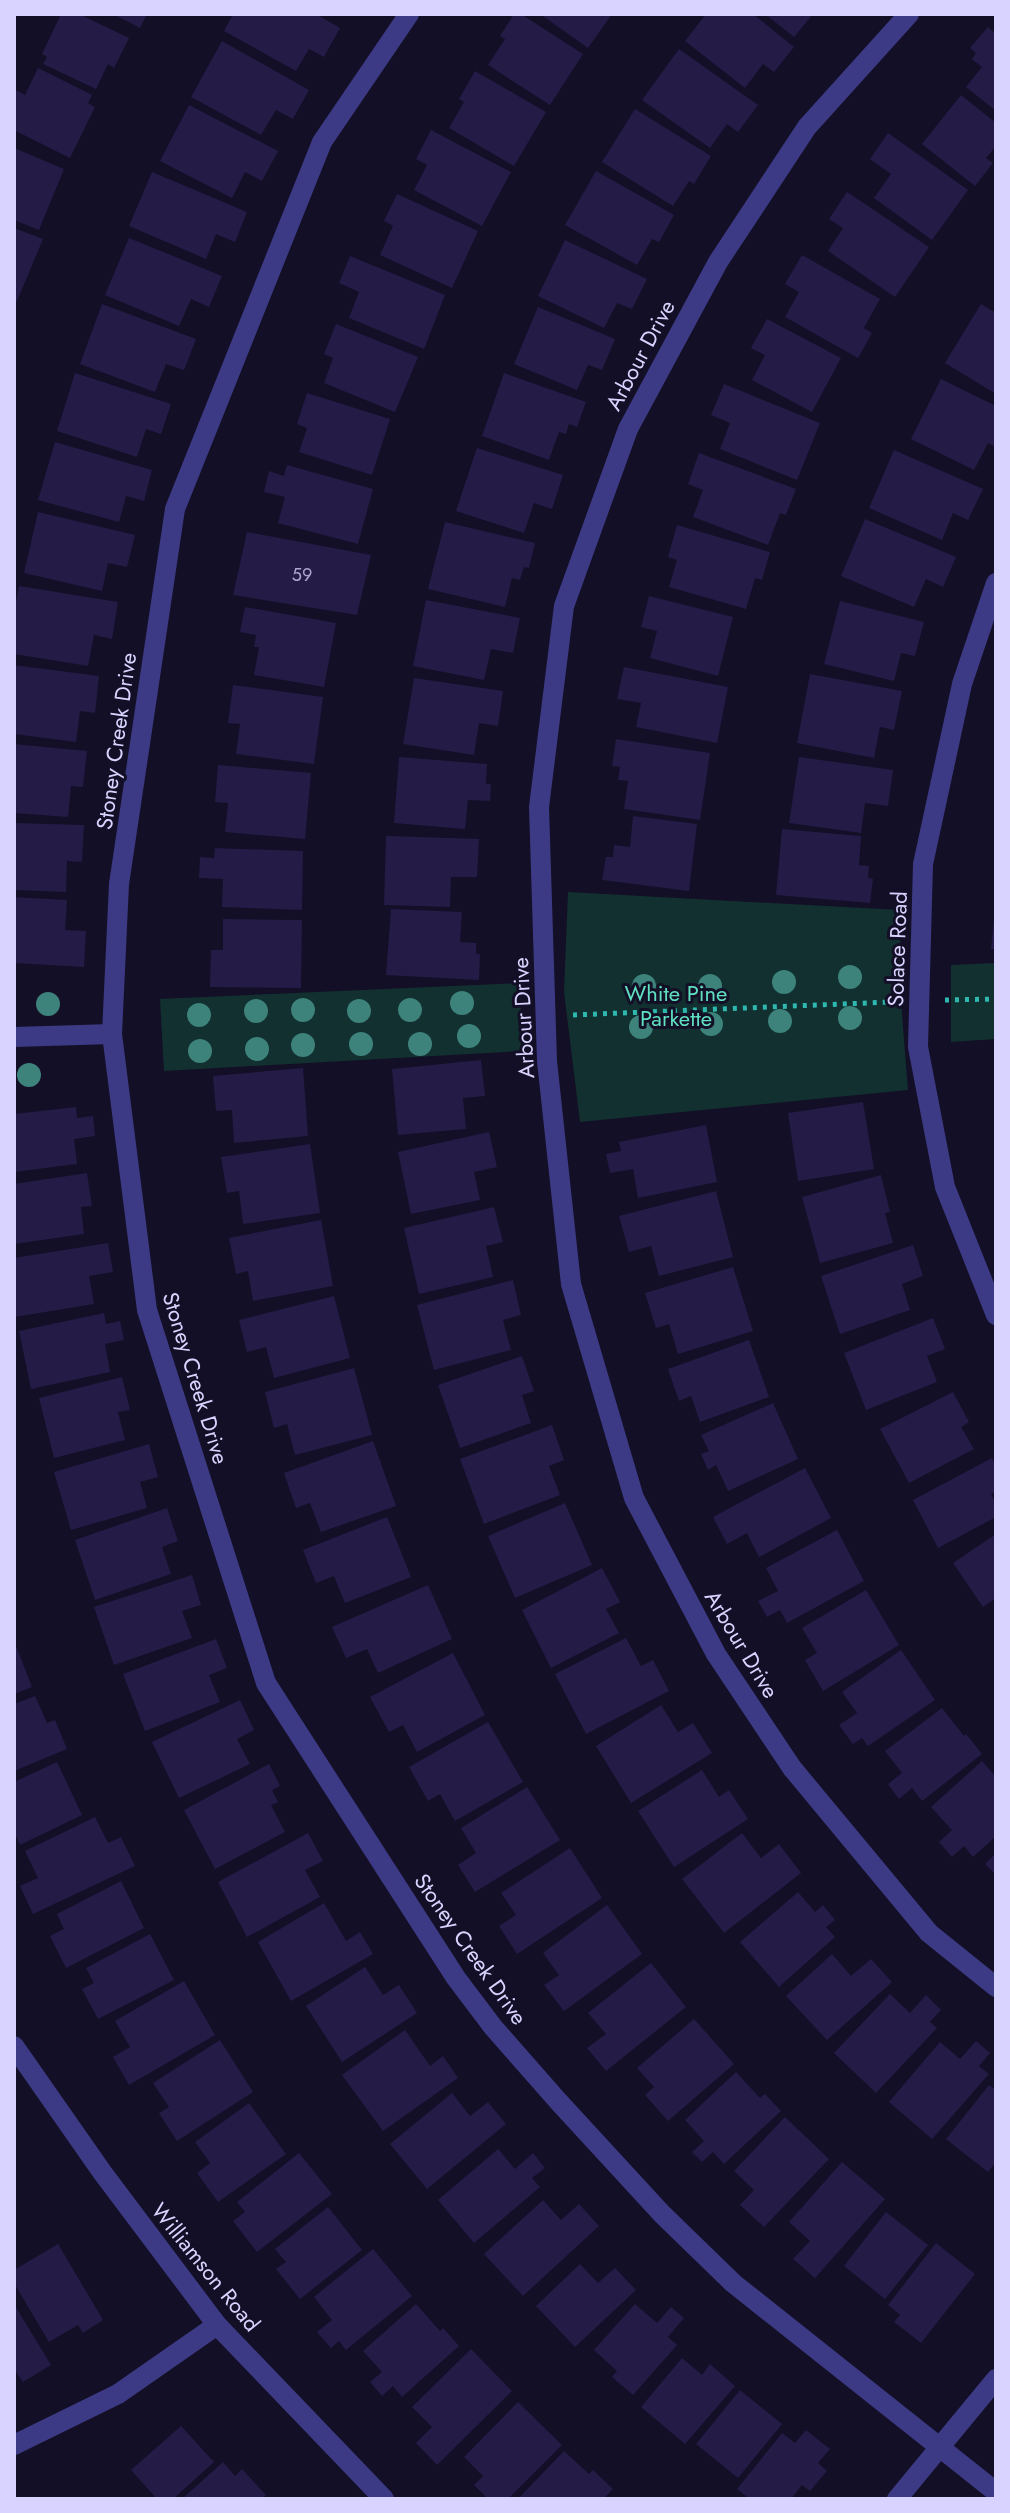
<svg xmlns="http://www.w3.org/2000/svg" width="1010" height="2513" viewBox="0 0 1010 2513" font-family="Jost,sans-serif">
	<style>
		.green { fill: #12302f }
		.building { fill: #241b47 }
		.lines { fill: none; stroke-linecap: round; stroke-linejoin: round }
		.path { stroke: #2fb8b0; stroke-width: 5; stroke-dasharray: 4 6; stroke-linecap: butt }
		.minor { stroke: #3d3a85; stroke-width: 20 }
		.tree { fill: #3d827b }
		.labels { text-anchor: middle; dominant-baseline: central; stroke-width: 6; stroke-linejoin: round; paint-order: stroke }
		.number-label { font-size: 18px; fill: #aca6d1 }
		.street-label { font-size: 22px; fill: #d9d4ff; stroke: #130f26 }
		.park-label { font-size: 22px; fill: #5fe0c0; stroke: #130f26 }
	</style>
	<rect width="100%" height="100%" fill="#130f26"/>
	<g class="green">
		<path d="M 568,892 L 900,910 L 901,1002 L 908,1090 L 580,1122 L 564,992 Z"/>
		<path d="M 996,963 L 996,1039 L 951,1042 L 951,965 Z"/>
		<path d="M 520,983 L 522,1051 L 164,1071 L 160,999 Z"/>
	</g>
	<g class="building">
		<path d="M 61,14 L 79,14 L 129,38 L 114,68 L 108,64 L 96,89 L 43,64 L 47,57 L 42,54 Z"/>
		<path d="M 113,14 L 147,14 L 140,28 Z"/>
		<path d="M 233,14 L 316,14 L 340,28 L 324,57 L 309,49 L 296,71 L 224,31 Z"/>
		<path d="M 514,14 L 521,14 L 583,54 L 550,105 L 488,65 L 505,39 L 500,36 Z"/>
		<path d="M 540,14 L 612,14 L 588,48 Z"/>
		<path d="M 706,14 L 753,14 L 794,47 L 774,72 L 763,64 L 745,88 L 685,41 Z"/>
		<path d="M 765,14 L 813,14 L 794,37 Z"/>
		<path d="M 988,27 L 996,34 L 996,111 L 966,87 L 982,67 L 972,59 L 976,53 L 970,48 Z"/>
		<path d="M 222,41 L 309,90 L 293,119 L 276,110 L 261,135 L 191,97 Z"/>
		<path d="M 679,49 L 758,105 L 738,132 L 727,124 L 710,148 L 642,100 Z"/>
		<path d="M 38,68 L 92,95 L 88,103 L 95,107 L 70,158 L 14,130 L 14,89 L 25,95 Z"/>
		<path d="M 475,71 L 546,112 L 514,166 L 449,128 L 464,102 L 459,99 Z"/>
		<path d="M 961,95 L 996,123 L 996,146 L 986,158 L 993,163 L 975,186 L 922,144 Z"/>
		<path d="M 189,105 L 278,151 L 262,181 L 245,172 L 232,198 L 160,161 Z"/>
		<path d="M 635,109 L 711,156 L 694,184 L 689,181 L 673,206 L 602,162 Z"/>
		<path d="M 431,130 L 511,172 L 482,226 L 414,190 L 427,165 L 416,159 Z"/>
		<path d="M 888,133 L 968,190 L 932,240 L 874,198 L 891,174 L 870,159 Z"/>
		<path d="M 14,148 L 64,169 L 39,230 L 14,220 Z"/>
		<path d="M 596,171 L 674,215 L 659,242 L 652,239 L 637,265 L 565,225 Z"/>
		<path d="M 152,172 L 247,212 L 235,242 L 216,234 L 206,259 L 129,226 Z"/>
		<path d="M 847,192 L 929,247 L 895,297 L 828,251 L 843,228 L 829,219 Z"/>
		<path d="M 397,194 L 478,231 L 452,288 L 380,255 L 393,226 L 384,221 Z"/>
		<path d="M 14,228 L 43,239 L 17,301 L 14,299 Z"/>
		<path d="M 129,238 L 222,276 L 209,307 L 191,299 L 179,326 L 105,295 Z"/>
		<path d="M 565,240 L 647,279 L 632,309 L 617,303 L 604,328 L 538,296 Z"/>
		<path d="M 802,255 L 880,299 L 864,328 L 872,333 L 858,358 L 785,317 L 799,292 L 785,284 Z"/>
		<path d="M 350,256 L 445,295 L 424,349 L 349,318 L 359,292 L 339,283 Z"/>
		<path d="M 102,304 L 196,339 L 184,370 L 166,364 L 155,392 L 80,364 Z"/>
		<path d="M 981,304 L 996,313 L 996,394 L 945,363 Z"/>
		<path d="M 538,307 L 615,339 L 602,370 L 588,365 L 577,390 L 514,364 Z"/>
		<path d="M 767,319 L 841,358 L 812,412 L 752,380 L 765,355 L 751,348 Z"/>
		<path d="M 336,324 L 418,357 L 395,412 L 324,383 L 333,358 L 324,354 Z"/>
		<path d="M 75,373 L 171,404 L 161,434 L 146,429 L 137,457 L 57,431 Z"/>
		<path d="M 504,373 L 586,402 L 577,427 L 569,424 L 566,434 L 559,432 L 549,460 L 482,436 Z"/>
		<path d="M 941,379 L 996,406 L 996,447 L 988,443 L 974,470 L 911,439 Z"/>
		<path d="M 724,384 L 820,423 L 797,480 L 720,449 L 730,423 L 711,415 Z"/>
		<path d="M 307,393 L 390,419 L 372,475 L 299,452 L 307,428 L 297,424 Z"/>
		<path d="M 55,442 L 152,470 L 144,501 L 126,496 L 119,522 L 38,500 Z"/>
		<path d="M 477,448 L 563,475 L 552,509 L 534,503 L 524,533 L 456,511 Z"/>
		<path d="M 894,450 L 983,489 L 968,520 L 953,513 L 942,540 L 869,508 Z"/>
		<path d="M 699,453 L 796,489 L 786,515 L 780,513 L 768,545 L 693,517 L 703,490 L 688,484 Z"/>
		<path d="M 287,465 L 373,489 L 358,544 L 278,523 L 285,497 L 264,492 L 269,471 L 284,476 Z"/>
		<path d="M 38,512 L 135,535 L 127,567 L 108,563 L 102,591 L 24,573 Z"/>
		<path d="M 865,519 L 956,557 L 943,587 L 926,579 L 914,607 L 841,576 Z"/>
		<path d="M 445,522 L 535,543 L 529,568 L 524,567 L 520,580 L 512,578 L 505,607 L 428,589 Z"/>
		<path d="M 677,525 L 770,552 L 762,580 L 755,578 L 746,609 L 669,587 L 677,560 L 668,557 Z"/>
		<path d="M 247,532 L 371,555 L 357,615 L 233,595 Z"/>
		<path d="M 19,586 L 118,602 L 112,639 L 94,635 L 88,666 L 14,654 L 14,613 Z"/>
		<path d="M 649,596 L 733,617 L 718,676 L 650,658 L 657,631 L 641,627 Z"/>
		<path d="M 426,600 L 520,618 L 513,653 L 491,649 L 484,680 L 413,666 Z"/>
		<path d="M 840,601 L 924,622 L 915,656 L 901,653 L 894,681 L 824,664 Z"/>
		<path d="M 245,607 L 336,623 L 324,687 L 254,675 L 259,647 L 254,647 L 256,635 L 240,632 Z"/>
		<path d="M 14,665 L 99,676 L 95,713 L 80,711 L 76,742 L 14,734 Z"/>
		<path d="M 624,667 L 728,687 L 717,743 L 636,727 L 641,703 L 617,699 Z"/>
		<path d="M 810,674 L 902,691 L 894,730 L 880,727 L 874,758 L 797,743 Z"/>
		<path d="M 414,678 L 503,691 L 498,726 L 479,723 L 474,755 L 403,744 Z"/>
		<path d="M 233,685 L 323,697 L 314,764 L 236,754 L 240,724 L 228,723 Z"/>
		<path d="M 616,739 L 710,753 L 700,820 L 624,809 L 628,781 L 618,780 L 620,767 L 612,766 Z"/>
		<path d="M 14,744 L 87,751 L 83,787 L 71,786 L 68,817 L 14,813 Z"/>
		<path d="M 399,757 L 487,764 L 486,784 L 491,784 L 490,801 L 468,800 L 465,829 L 394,823 Z"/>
		<path d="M 799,757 L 893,770 L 888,806 L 865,803 L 861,833 L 789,823 Z"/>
		<path d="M 218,765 L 311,773 L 305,839 L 225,832 L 228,803 L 215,802 Z"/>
		<path d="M 633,816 L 697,824 L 689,891 L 602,880 L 606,857 L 613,857 L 614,845 L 630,847 Z"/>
		<path d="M 14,823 L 84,825 L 82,862 L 67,861 L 66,892 L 14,890 Z"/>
		<path d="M 782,829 L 861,836 L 859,865 L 869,866 L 868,878 L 873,879 L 870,903 L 776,895 Z"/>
		<path d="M 386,836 L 479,839 L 477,877 L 451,877 L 450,907 L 384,905 Z"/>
		<path d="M 215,848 L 303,851 L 302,910 L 222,907 L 223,879 L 199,878 L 200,857 L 214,858 Z"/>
		<path d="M 14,897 L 67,900 L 65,930 L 86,931 L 84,967 L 14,963 Z"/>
		<path d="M 391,909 L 462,912 L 460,942 L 476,943 L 476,954 L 480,954 L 479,980 L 386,975 Z"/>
		<path d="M 223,919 L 302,920 L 301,988 L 210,987 L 211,950 L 223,950 Z"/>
		<path d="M 994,919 L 996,919 L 996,949 L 991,949 Z"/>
		<path d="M 481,1060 L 485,1096 L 463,1098 L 466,1129 L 398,1135 L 392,1069 Z"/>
		<path d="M 303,1068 L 308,1136 L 234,1143 L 232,1110 L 216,1111 L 213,1076 Z"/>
		<path d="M 863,1102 L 874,1169 L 798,1181 L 788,1113 Z"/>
		<path d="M 76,1107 L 77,1118 L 93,1116 L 95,1136 L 74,1139 L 77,1164 L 14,1172 L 14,1114 Z"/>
		<path d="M 706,1125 L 717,1182 L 638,1198 L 633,1169 L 610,1173 L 606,1154 L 621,1151 L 619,1142 Z"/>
		<path d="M 489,1132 L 497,1167 L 474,1172 L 480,1200 L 411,1214 L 398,1152 Z"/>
		<path d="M 310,1144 L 320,1213 L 243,1224 L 239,1191 L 227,1193 L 221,1157 Z"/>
		<path d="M 87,1173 L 92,1206 L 81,1207 L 84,1234 L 14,1244 L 14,1184 Z"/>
		<path d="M 881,1175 L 890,1212 L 885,1213 L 893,1243 L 820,1263 L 802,1197 Z"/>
		<path d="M 716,1191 L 733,1257 L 659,1276 L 651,1246 L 629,1252 L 619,1216 Z"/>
		<path d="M 494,1207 L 503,1242 L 486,1246 L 493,1277 L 419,1294 L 404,1228 Z"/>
		<path d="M 321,1220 L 333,1286 L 253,1301 L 248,1271 L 236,1274 L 229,1238 Z"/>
		<path d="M 108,1243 L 113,1272 L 89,1276 L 94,1304 L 15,1317 L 14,1258 Z"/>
		<path d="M 913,1245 L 923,1276 L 902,1284 L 910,1310 L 840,1334 L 821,1276 Z"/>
		<path d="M 733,1267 L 753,1331 L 678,1354 L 669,1324 L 656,1328 L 645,1293 Z"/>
		<path d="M 513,1280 L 521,1315 L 503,1320 L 511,1350 L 434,1370 L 417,1305 Z"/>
		<path d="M 334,1296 L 350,1358 L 274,1378 L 266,1347 L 247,1352 L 239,1320 Z"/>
		<path d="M 104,1313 L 106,1324 L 120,1321 L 124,1340 L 105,1344 L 110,1372 L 31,1389 L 19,1331 Z"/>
		<path d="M 933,1318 L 945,1349 L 927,1356 L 937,1382 L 866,1410 L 844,1353 Z"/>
		<path d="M 749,1340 L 769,1397 L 700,1422 L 691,1396 L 679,1401 L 668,1369 Z"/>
		<path d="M 522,1356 L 534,1391 L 522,1395 L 531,1423 L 460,1448 L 438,1385 Z"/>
		<path d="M 354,1368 L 372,1435 L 295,1455 L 287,1424 L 274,1428 L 265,1392 Z"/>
		<path d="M 122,1377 L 130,1410 L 118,1412 L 125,1440 L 54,1458 L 39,1398 Z"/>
		<path d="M 953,1392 L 969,1422 L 961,1427 L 974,1449 L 909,1483 L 880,1429 Z"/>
		<path d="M 773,1403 L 798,1459 L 728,1491 L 716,1465 L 708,1470 L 701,1454 L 709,1451 L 701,1435 Z"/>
		<path d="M 552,1425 L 564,1460 L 549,1466 L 560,1495 L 484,1524 L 460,1459 Z"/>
		<path d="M 373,1441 L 396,1506 L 321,1532 L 310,1503 L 296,1508 L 284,1473 Z"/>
		<path d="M 149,1444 L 158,1477 L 140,1482 L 147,1508 L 71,1530 L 54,1472 Z"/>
		<path d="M 992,1458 L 996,1465 L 996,1491 L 991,1494 L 996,1504 L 996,1517 L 938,1548 L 913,1500 Z"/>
		<path d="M 805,1468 L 831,1518 L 759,1557 L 747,1533 L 727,1544 L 713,1517 Z"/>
		<path d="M 565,1503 L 592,1565 L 515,1598 L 488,1536 Z"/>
		<path d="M 167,1508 L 178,1541 L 162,1547 L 171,1574 L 95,1600 L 75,1540 Z"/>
		<path d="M 387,1517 L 411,1577 L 345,1603 L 334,1576 L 316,1583 L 303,1550 Z"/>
		<path d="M 837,1530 L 864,1581 L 787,1623 L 780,1610 L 767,1617 L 758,1601 L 778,1591 L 766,1568 Z"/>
		<path d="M 996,1534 L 996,1598 L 983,1607 L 953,1563 Z"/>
		<path d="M 602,1568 L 620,1602 L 606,1609 L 619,1633 L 551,1668 L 522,1610 Z"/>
		<path d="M 192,1575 L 201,1605 L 182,1611 L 192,1638 L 114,1665 L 94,1607 Z"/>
		<path d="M 428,1585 L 452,1639 L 378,1673 L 367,1649 L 346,1658 L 332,1627 Z"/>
		<path d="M 866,1590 L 899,1645 L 823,1691 L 805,1660 L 817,1653 L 802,1628 Z"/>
		<path d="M 626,1638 L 641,1666 L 653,1660 L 669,1691 L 586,1734 L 555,1674 Z"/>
		<path d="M 216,1639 L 227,1668 L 209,1675 L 220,1702 L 145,1731 L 123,1674 Z"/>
		<path d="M 14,1641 L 32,1687 L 14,1694 Z"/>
		<path d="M 901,1650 L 935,1700 L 868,1746 L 862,1738 L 853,1744 L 839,1725 L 857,1713 L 842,1692 Z"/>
		<path d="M 453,1653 L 485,1715 L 417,1752 L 403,1725 L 389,1732 L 370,1697 Z"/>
		<path d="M 35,1696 L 47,1723 L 55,1720 L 67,1749 L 14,1771 L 14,1704 Z"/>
		<path d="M 240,1700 L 254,1730 L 237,1739 L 250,1764 L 179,1798 L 152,1742 Z"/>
		<path d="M 661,1705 L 678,1732 L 693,1723 L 712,1753 L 631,1803 L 596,1746 Z"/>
		<path d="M 942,1708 L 964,1736 L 966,1734 L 982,1754 L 922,1801 L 912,1788 L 899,1799 L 888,1784 L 902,1773 L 885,1751 Z"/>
		<path d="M 488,1722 L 523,1782 L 455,1821 L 440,1794 L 428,1801 L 409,1767 Z"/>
		<path d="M 982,1761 L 996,1777 L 996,1836 L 973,1857 L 964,1846 L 952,1857 L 939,1842 L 952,1830 L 931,1807 Z"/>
		<path d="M 57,1762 L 82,1815 L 20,1845 L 14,1832 L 14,1782 Z"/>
		<path d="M 269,1764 L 280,1786 L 272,1790 L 278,1802 L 271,1805 L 285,1832 L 215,1869 L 184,1810 Z"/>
		<path d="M 702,1770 L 719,1797 L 729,1790 L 748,1819 L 674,1867 L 638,1811 Z"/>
		<path d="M 527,1787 L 560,1840 L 475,1892 L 458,1865 L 476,1853 L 461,1828 Z"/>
		<path d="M 95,1817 L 108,1843 L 121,1837 L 135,1866 L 33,1914 L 20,1886 L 38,1878 L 25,1851 Z"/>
		<path d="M 308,1833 L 323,1861 L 305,1870 L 320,1897 L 247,1937 L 218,1882 Z"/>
		<path d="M 742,1833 L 761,1858 L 779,1844 L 801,1873 L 724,1933 L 682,1879 Z"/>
		<path d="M 570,1848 L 602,1898 L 517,1954 L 499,1926 L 516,1915 L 501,1893 Z"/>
		<path d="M 996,1853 L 996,1875 L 985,1864 Z"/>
		<path d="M 121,1881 L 144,1928 L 66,1968 L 50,1936 L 64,1929 L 57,1914 Z"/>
		<path d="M 798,1892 L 815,1912 L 823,1905 L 835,1920 L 826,1927 L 835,1937 L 779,1987 L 740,1942 Z"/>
		<path d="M 324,1903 L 346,1941 L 360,1932 L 373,1954 L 291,2001 L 258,1942 Z"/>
		<path d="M 607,1905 L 642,1954 L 564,2011 L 544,1985 L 559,1975 L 543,1953 Z"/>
		<path d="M 150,1934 L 174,1980 L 98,2019 L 82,1989 L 94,1983 L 86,1968 Z"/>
		<path d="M 832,1954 L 851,1976 L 871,1959 L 892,1982 L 827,2040 L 786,1996 Z"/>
		<path d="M 651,1963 L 686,2007 L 606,2071 L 587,2048 L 606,2034 L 588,2013 Z"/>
		<path d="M 365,1967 L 383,1995 L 399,1985 L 417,2013 L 342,2062 L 306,2006 Z"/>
		<path d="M 184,1981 L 215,2035 L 129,2085 L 113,2057 L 130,2047 L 115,2021 Z"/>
		<path d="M 890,1994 L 910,2013 L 926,1995 L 941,2010 L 930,2022 L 937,2028 L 876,2093 L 834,2053 Z"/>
		<path d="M 694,2019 L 734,2064 L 668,2121 L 645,2095 L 654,2087 L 637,2068 Z"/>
		<path d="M 405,2030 L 430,2066 L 443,2056 L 458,2078 L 383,2131 L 342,2075 Z"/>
		<path d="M 220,2040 L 253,2092 L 177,2141 L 159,2113 L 169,2107 L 153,2083 Z"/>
		<path d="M 976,2041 L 990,2053 L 979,2066 L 989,2074 L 932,2139 L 889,2102 L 940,2042 L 960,2059 Z"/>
		<path d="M 736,2072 L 760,2098 L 765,2094 L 781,2111 L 724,2164 L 713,2152 L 702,2162 L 692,2152 L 704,2141 L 685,2120 Z"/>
		<path d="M 989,2085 L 996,2090 L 996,2162 L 988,2172 L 946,2139 Z"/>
		<path d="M 452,2093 L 470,2116 L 488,2102 L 506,2124 L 427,2189 L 390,2144 Z"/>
		<path d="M 249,2103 L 286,2154 L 218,2202 L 197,2173 L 210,2163 L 195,2142 Z"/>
		<path d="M 785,2117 L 829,2159 L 764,2227 L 740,2205 L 754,2190 L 734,2171 Z"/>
		<path d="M 498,2149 L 515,2169 L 533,2153 L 545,2168 L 532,2178 L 540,2187 L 474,2243 L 438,2200 Z"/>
		<path d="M 299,2153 L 332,2194 L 257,2252 L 233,2221 L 245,2212 L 237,2202 Z"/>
		<path d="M 842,2162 L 885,2199 L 815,2278 L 793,2259 L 810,2241 L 789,2222 Z"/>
		<path d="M 543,2200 L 561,2220 L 579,2204 L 599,2226 L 523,2296 L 484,2254 Z"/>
		<path d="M 328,2207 L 362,2250 L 300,2299 L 276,2269 L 286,2262 L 275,2249 Z"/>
		<path d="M 886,2212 L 928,2245 L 885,2299 L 844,2266 Z"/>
		<path d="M 936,2243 L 975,2274 L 921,2343 L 894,2322 L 900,2315 L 888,2305 Z"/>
		<path d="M 58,2244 L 103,2320 L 83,2333 L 78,2325 L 49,2342 L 14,2283 L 14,2270 Z"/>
		<path d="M 373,2249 L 412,2296 L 346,2350 L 339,2341 L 331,2348 L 317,2332 L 332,2320 L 314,2297 Z"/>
		<path d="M 580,2264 L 598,2283 L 615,2268 L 636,2290 L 575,2347 L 536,2306 Z"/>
		<path d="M 14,2304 L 51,2365 L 23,2382 L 14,2369 Z"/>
		<path d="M 416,2304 L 440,2331 L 443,2328 L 459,2346 L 402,2397 L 393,2386 L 382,2396 L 370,2382 L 382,2372 L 363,2351 Z"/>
		<path d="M 635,2304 L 657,2323 L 671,2307 L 684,2318 L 668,2337 L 677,2345 L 633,2395 L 612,2377 L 617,2371 L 594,2350 Z"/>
		<path d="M 471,2349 L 512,2391 L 437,2465 L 416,2443 L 432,2427 L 412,2407 Z"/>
		<path d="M 682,2358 L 702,2375 L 710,2364 L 735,2386 L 685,2444 L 641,2407 Z"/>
		<path d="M 740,2390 L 782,2424 L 738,2478 L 696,2444 Z"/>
		<path d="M 518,2402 L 562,2445 L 508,2499 L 488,2499 L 474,2485 L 483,2476 L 464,2457 Z"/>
		<path d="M 181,2426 L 214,2462 L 173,2499 L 157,2499 L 131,2470 Z"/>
		<path d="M 806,2430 L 830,2449 L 818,2463 L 827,2471 L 810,2491 L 802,2485 L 791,2499 L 750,2499 L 737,2489 L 782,2433 L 795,2443 Z"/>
		<path d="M 564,2451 L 589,2474 L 593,2470 L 613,2489 L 603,2499 L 518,2499 Z"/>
		<path d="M 223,2462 L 235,2476 L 242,2469 L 266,2495 L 261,2499 L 182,2499 Z"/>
	</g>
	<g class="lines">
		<g class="path">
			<path d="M 945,1000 L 996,999"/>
			<path d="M 573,1015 L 891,1002"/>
		</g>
		<g class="minor">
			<path d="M 409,14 L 322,142 L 175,509 L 119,884 L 112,1034 L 147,1310 L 266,1683 L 456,1978 L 493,2027 L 558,2101 L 662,2214 L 733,2283 L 996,2492"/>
			<path d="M 909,14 L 807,127 L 718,262 L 628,429 L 564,606 L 539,807 L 547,1061 L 571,1284 L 634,1498 L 716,1654 L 792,1768 L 929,1933 L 996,1987"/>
			<path d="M 996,583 L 962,684 L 923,864 L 918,1047 L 945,1187 L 996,1315"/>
			<path d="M 14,1037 L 112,1034"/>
			<path d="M 14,2046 L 102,2172 L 217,2325 L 384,2499"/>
			<path d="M 14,2445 L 118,2394 L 217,2325"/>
			<path d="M 897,2499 L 996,2379"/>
		</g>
	</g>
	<g class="tree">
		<circle cx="850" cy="977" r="12"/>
		<circle cx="784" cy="982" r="12"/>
		<circle cx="644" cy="986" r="12"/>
		<circle cx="710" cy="986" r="12"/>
		<circle cx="462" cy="1003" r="12"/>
		<circle cx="48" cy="1004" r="12"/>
		<circle cx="303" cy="1010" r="12"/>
		<circle cx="410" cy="1010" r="12"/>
		<circle cx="256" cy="1011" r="12"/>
		<circle cx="359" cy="1011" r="12"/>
		<circle cx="199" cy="1015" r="12"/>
		<circle cx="850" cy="1018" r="12"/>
		<circle cx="780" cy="1021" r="12"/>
		<circle cx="711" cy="1024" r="12"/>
		<circle cx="641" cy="1027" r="12"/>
		<circle cx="469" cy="1036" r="12"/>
		<circle cx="361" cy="1044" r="12"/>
		<circle cx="420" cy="1044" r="12"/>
		<circle cx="303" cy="1045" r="12"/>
		<circle cx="257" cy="1049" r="12"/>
		<circle cx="200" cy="1051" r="12"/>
		<circle cx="29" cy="1075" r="12"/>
	</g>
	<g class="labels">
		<g class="number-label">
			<text x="302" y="575">59</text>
		</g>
		<g class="street-label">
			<text transform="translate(640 355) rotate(-62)">Arbour Drive</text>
			<text transform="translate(116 741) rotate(-82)">Stoney Creek Drive</text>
			<text transform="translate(897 949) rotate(-88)">Solace Road</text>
			<text transform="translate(523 1018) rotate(-93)">Arbour Drive</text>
			<text transform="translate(196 1378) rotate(73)">Stoney Creek Drive</text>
			<text transform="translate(742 1644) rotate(59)">Arbour Drive</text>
			<text transform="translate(471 1949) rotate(55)">Stoney Creek Drive</text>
			<text transform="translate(206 2267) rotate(51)">Williamson Road</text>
		</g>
		<g class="park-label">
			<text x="676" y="993">White Pine<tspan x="676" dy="25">Parkette</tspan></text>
		</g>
	</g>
	<rect width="1010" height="2513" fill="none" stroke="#d9d4ff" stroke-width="32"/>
</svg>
